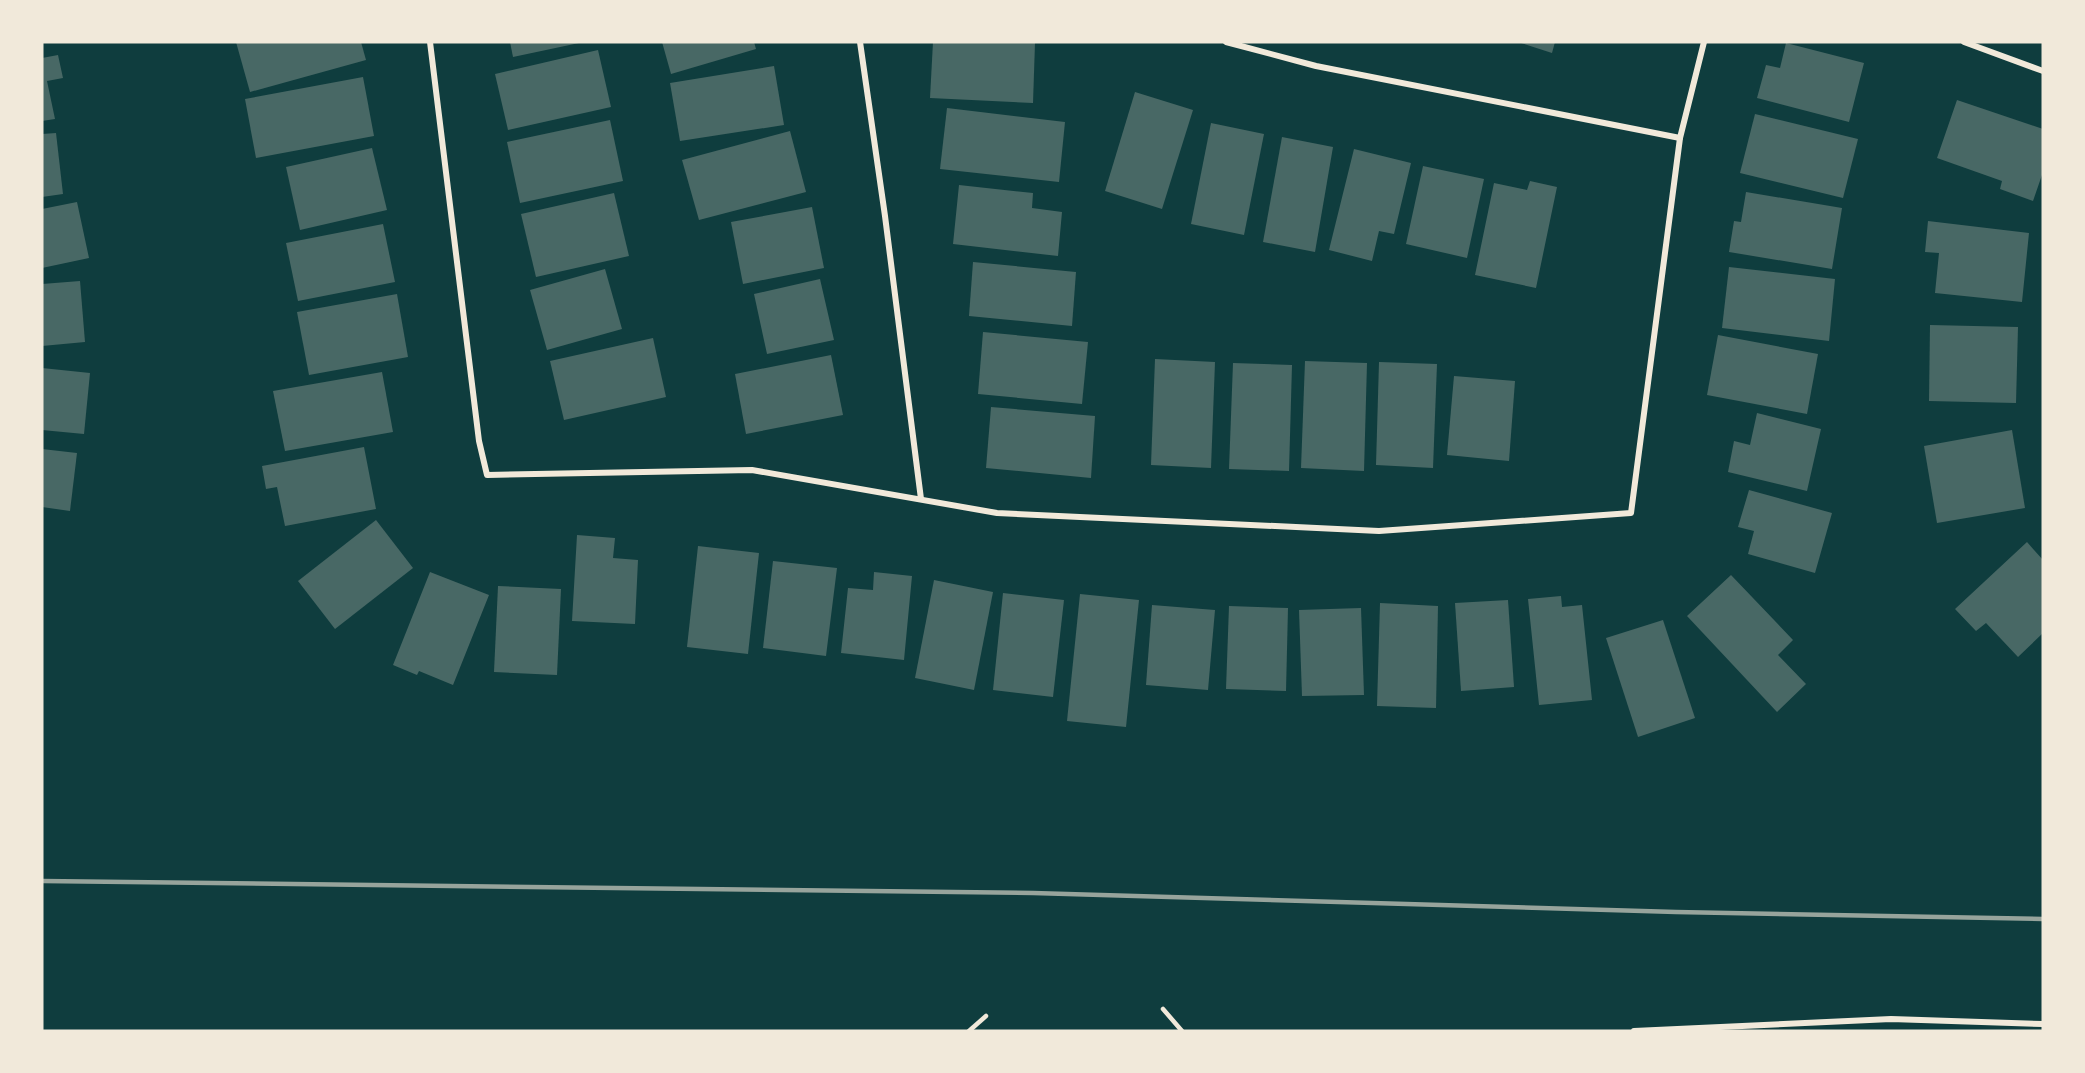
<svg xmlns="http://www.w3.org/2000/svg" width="2085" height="1073" viewBox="0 0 2085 1073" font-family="'Source Sans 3',sans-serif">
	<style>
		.building { fill: #486865 }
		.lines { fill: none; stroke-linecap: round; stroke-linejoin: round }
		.service { stroke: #f1e9da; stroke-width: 4.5 }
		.minor { stroke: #f1e9da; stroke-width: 6 }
		.rail { stroke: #97a49c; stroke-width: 4.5 }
	</style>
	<rect width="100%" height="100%" fill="#0f3d3e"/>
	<g class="building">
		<path d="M 236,42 L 361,42 L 366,60 L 250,92 Z"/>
		<path d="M 510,42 L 579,42 L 579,43 L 513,57 Z"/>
		<path d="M 662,42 L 754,42 L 756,49 L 671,74 Z"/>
		<path d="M 933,42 L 1035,43 L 1033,103 L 930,98 Z"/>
		<path d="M 1518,42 L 1555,42 L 1552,53 Z"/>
		<path d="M 1786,43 L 1864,63 L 1849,122 L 1757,98 L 1766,65 L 1780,68 Z"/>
		<path d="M 598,50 L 611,107 L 508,130 L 495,74 Z"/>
		<path d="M 58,55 L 63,78 L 47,81 L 55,119 L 42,121 L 42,58 Z"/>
		<path d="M 774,66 L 784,125 L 680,141 L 670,83 Z"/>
		<path d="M 363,77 L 374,136 L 256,158 L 245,99 Z"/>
		<path d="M 1135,92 L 1193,110 L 1162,209 L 1105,191 Z"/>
		<path d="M 1957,100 L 2043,129 L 2043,172 L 2033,201 L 2000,189 L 2002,181 L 1937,158 Z"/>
		<path d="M 947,108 L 1065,122 L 1059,182 L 940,169 Z"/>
		<path d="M 1755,114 L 1858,139 L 1843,198 L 1740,173 Z"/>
		<path d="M 610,120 L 623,181 L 520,203 L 507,142 Z"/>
		<path d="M 1211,123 L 1264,134 L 1244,235 L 1191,224 Z"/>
		<path d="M 790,131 L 806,192 L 699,220 L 682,160 Z"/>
		<path d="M 56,133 L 63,194 L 42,197 L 42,134 Z"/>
		<path d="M 1282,137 L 1333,147 L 1315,252 L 1263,242 Z"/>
		<path d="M 372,148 L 387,210 L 300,230 L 286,167 Z"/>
		<path d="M 1354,149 L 1411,163 L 1394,234 L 1379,231 L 1372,261 L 1329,250 Z"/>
		<path d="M 1423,166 L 1484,179 L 1467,258 L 1406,244 Z"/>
		<path d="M 1530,181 L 1557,187 L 1536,288 L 1475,275 L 1494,183 L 1527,190 Z"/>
		<path d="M 959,185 L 1033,193 L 1032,208 L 1062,212 L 1058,256 L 953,244 Z"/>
		<path d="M 1746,192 L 1842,208 L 1832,269 L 1729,252 L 1734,221 L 1741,222 Z"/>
		<path d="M 614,193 L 629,256 L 536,277 L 521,214 Z"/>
		<path d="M 77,202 L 89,258 L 42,268 L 42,209 Z"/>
		<path d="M 812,207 L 824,268 L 743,284 L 731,222 Z"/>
		<path d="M 1928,221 L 2029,233 L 2022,302 L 1935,293 L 1939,253 L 1925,252 Z"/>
		<path d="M 383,224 L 395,282 L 298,301 L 286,243 Z"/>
		<path d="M 973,262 L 1076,272 L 1072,326 L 969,316 Z"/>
		<path d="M 1729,267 L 1835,279 L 1829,341 L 1722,328 Z"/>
		<path d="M 605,269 L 622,329 L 547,350 L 530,290 Z"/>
		<path d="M 820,279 L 834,340 L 767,354 L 754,294 Z"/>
		<path d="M 80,281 L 85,342 L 42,346 L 42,284 Z"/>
		<path d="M 397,294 L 408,357 L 309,375 L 297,312 Z"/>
		<path d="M 1930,325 L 2018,327 L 2016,403 L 1929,401 Z"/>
		<path d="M 983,332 L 1088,342 L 1082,404 L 978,394 Z"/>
		<path d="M 1718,335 L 1818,354 L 1807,414 L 1707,395 Z"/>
		<path d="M 653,338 L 666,397 L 564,420 L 550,361 Z"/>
		<path d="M 831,355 L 843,415 L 746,434 L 735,374 Z"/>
		<path d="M 1155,359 L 1215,362 L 1211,468 L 1151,465 Z"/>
		<path d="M 1305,361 L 1367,363 L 1364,471 L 1301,468 Z"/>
		<path d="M 1379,362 L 1437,364 L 1433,468 L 1376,465 Z"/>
		<path d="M 1233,363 L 1292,365 L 1289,471 L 1229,469 Z"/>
		<path d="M 42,368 L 90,373 L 84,434 L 42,430 Z"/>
		<path d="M 382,372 L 393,432 L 285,451 L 273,391 Z"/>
		<path d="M 1454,376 L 1515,381 L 1509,461 L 1447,455 Z"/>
		<path d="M 991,407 L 1095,416 L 1091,478 L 986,468 Z"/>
		<path d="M 1757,413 L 1821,429 L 1807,491 L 1728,472 L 1734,441 L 1750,445 Z"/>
		<path d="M 2012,430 L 2025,508 L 1937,523 L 1924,446 Z"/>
		<path d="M 364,447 L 376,509 L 285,526 L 277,487 L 266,489 L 262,466 Z"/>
		<path d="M 42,449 L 77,453 L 70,511 L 42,507 Z"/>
		<path d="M 1749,490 L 1832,513 L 1815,573 L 1748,554 L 1754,531 L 1738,527 Z"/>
		<path d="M 376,520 L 413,568 L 335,629 L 298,581 Z"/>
		<path d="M 577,535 L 615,538 L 613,558 L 638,560 L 635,624 L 572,621 Z"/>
		<path d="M 2027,542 L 2043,560 L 2043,633 L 2018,657 L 1986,623 L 1976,631 L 1955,609 Z"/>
		<path d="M 698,546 L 759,553 L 748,654 L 687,647 Z"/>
		<path d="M 773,561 L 837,568 L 826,656 L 763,648 Z"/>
		<path d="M 430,572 L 489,595 L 453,685 L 419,671 L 417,675 L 393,665 Z"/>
		<path d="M 874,572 L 912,576 L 904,660 L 841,653 L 848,588 L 873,590 Z"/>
		<path d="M 1731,575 L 1793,640 L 1778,655 L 1806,684 L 1777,712 L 1687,616 Z"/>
		<path d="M 934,580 L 993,592 L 974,690 L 915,678 Z"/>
		<path d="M 498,586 L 561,589 L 557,675 L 494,672 Z"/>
		<path d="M 1003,593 L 1064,600 L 1053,697 L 993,690 Z"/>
		<path d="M 1080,594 L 1139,600 L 1126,727 L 1067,721 Z"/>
		<path d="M 1561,596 L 1562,607 L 1582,605 L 1592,700 L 1539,705 L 1528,599 Z"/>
		<path d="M 1508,600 L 1514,687 L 1461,691 L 1455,603 Z"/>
		<path d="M 1380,603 L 1438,606 L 1436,708 L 1377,706 Z"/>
		<path d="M 1152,605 L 1215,610 L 1208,690 L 1146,685 Z"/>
		<path d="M 1229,606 L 1288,608 L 1286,691 L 1226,689 Z"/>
		<path d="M 1361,608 L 1364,695 L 1302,696 L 1299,610 Z"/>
		<path d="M 1663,620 L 1695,718 L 1638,737 L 1606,638 Z"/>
	</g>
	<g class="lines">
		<g class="service">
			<path d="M 1163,1009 L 1182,1031"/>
			<path d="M 969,1031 L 986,1016"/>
		</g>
		<g class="minor">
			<path d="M 430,42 L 479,441 L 487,475 L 752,470 L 997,513 L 1379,531 L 1631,513 L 1680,138 L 1704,42"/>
			<path d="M 860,42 L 885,216 L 921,499"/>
			<path d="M 1226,42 L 1316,66 L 1680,138"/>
			<path d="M 1964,42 L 2043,71"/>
			<path d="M 1634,1031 L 1891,1019 L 2043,1024"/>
		</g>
		<path class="rail" d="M 42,881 L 1033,893 L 1676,912 L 2043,919"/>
	</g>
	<rect width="2085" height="1073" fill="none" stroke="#f1e9da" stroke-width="87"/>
</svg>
